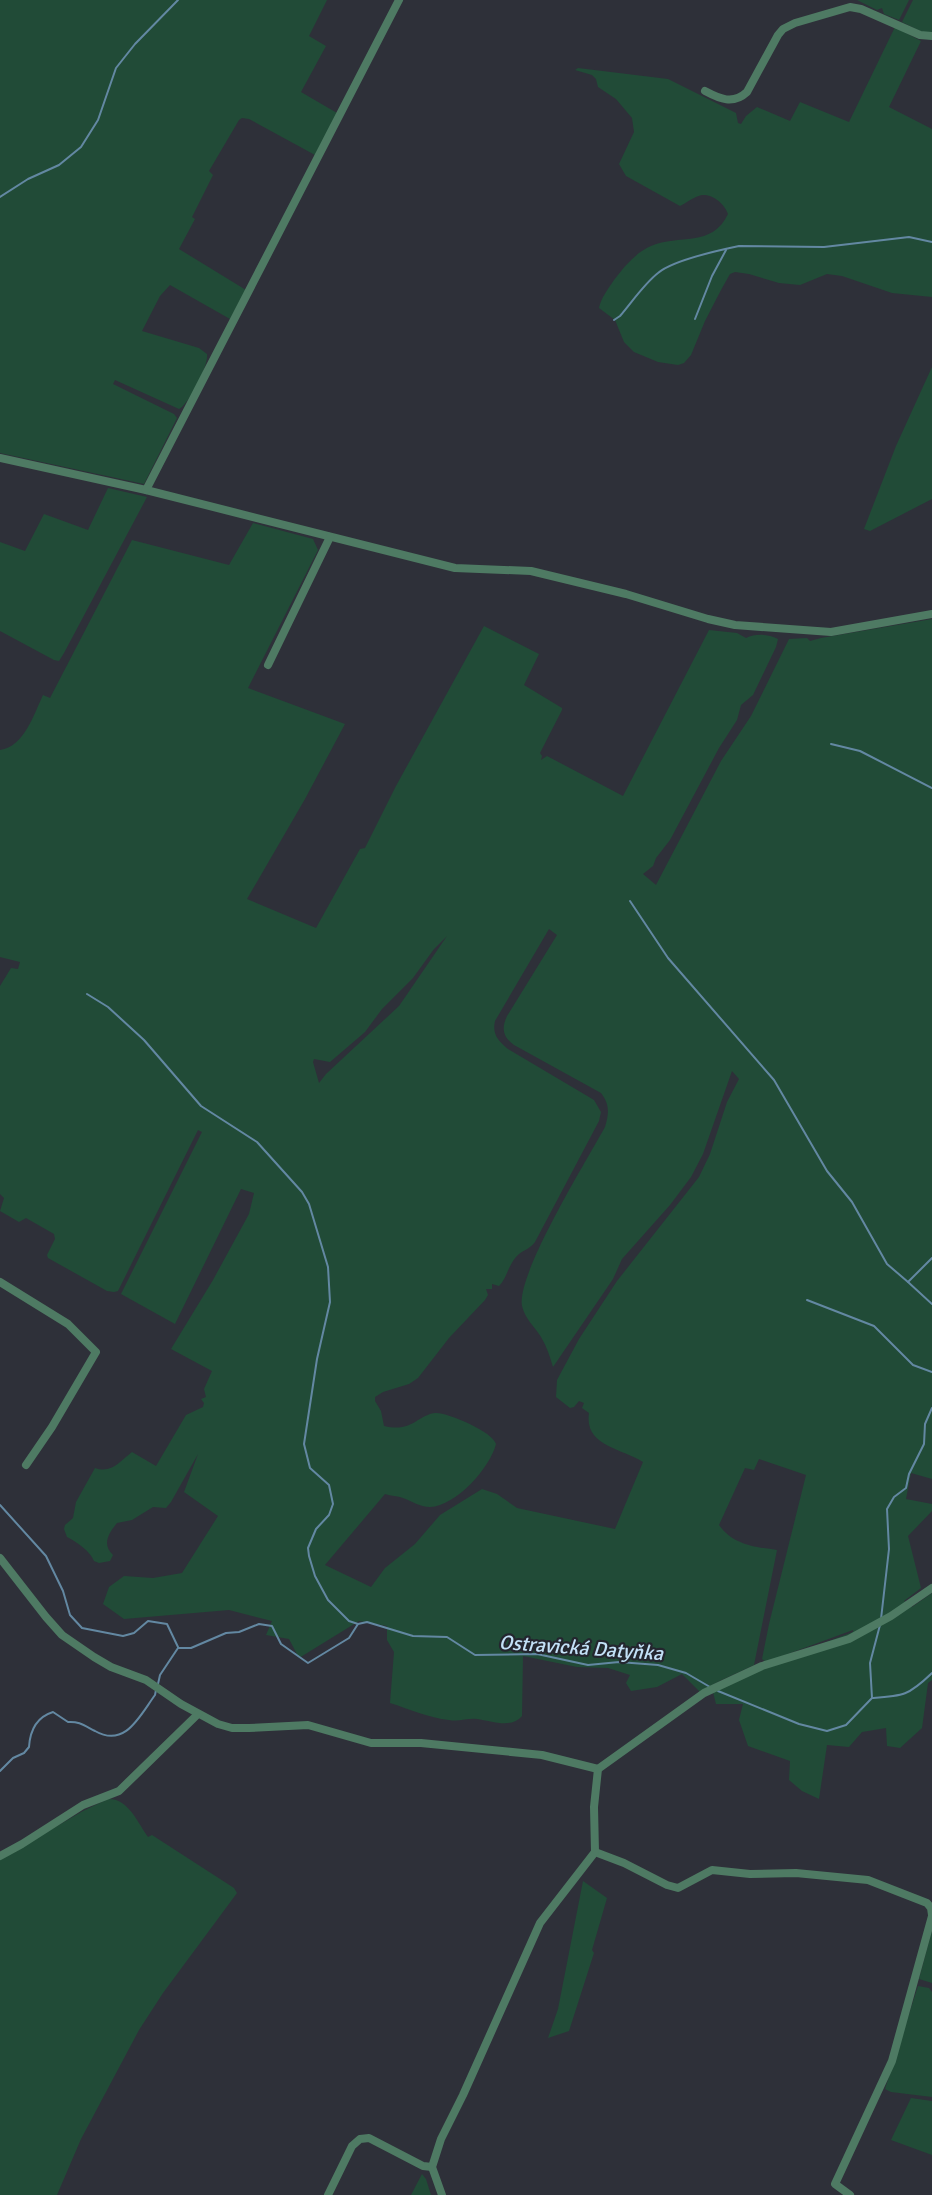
<svg xmlns="http://www.w3.org/2000/svg" width="932" height="2195" viewBox="0 0 932 2195" font-family="Signika,sans-serif">
	<style>
		.green { fill: #214b37; fill-rule: evenodd }
		.lines { fill: none; stroke-linecap: round; stroke-linejoin: round }
		.stream { stroke: #6388a2; stroke-width: 2 }
		.minor { stroke: #4e7a63; stroke-width: 8 }
		.labels { text-anchor: middle; dominant-baseline: central; stroke-width: 4.5; stroke-linejoin: round; paint-order: stroke }
		.water-label { font-size: 20px; font-style: italic; fill: #c3e1f7; stroke: #24262f }
	</style>
	<rect width="100%" height="100%" fill="#2e3039"/>
	<g class="green">
		<path d="M 0,0 L 327,0 L 309,36 L 326,46 L 301,92 L 337,113 L 315,155 L 249,119 L 242,118 L 239,120 L 209,171 L 213,175 L 192,217 L 195,219 L 179,249 L 246,290 L 230,319 L 170,285 L 160,296 L 142,331 L 199,348 L 207,354 C 209,366 188,405 179,409 L 115,380 L 113,384 L 174,414 L 177,418 L 144,484 L 0,453 Z"/>
		<path d="M 857,0 L 909,0 L 899,20 L 884,14 L 882,8 L 877,10 Z"/>
		<path d="M 913,0 L 932,0 L 932,33 L 922,32 L 902,22 Z"/>
		<path d="M 895,27 L 921,41 L 889,107 L 932,129 L 932,297 L 892,293 L 842,276 L 827,274 L 800,285 L 779,283 L 749,274 L 735,272 L 730,274 L 721,290 L 705,321 L 691,355 L 684,363 L 678,365 L 658,362 L 634,352 L 624,342 L 615,320 L 599,308 C 601,298 608,289 614,280 C 624,267 635,253 651,246 C 679,234 712,248 728,214 C 725,205 714,194 702,195 C 695,196 686,203 680,206 L 626,176 L 619,164 L 634,132 L 632,118 L 616,99 L 598,87 L 596,79 L 592,75 L 575,70 L 578,68 L 668,79 L 736,113 L 738,123 L 741,124 L 746,116 L 757,107 L 790,121 L 800,102 L 849,122 Z"/>
		<path d="M 932,367 L 932,499 L 870,531 L 864,529 L 896,446 Z"/>
		<path d="M 108,488 L 147,497 L 64,653 L 59,661 L 54,660 L 0,631 L 0,542 L 25,551 L 44,514 L 88,530 Z"/>
		<path d="M 253,523 L 313,539 L 318,550 L 248,688 L 345,724 L 305,799 L 247,899 L 316,928 L 360,849 L 365,848 L 396,786 L 484,626 L 539,654 L 524,685 L 562,708 L 562,710 L 540,753 L 542,756 L 541,760 L 547,756 L 623,796 L 709,630 L 737,633 L 746,638 C 756,633 768,634 778,639 L 776,647 L 753,695 L 741,705 L 737,720 L 719,748 L 670,840 L 656,858 L 653,866 L 643,874 L 656,885 L 721,761 L 751,716 L 789,639 L 807,638 L 810,641 L 821,638 L 932,619 L 932,1479 L 911,1473 L 906,1499 L 932,1504 L 932,1511 L 908,1536 L 921,1588 L 904,1601 L 912,1607 L 932,1593 L 932,1680 L 928,1683 L 922,1728 L 900,1748 L 887,1746 L 886,1728 L 862,1732 L 849,1747 L 827,1745 L 819,1799 L 802,1791 L 789,1780 L 790,1761 L 748,1746 L 739,1720 L 743,1704 L 716,1704 L 713,1692 L 762,1666 L 853,1632 L 853,1630 L 766,1662 L 762,1659 L 769,1624 L 806,1475 L 759,1459 L 754,1470 L 745,1468 L 719,1525 C 733,1545 755,1547 777,1550 L 754,1665 C 736,1674 717,1681 700,1692 L 682,1674 L 657,1687 L 631,1691 L 626,1683 L 630,1675 L 608,1668 L 577,1667 L 523,1656 L 522,1716 C 511,1729 492,1721 477,1719 C 468,1718 459,1722 449,1720 C 429,1718 409,1709 390,1703 L 394,1652 L 387,1640 L 387,1626 L 359,1621 L 299,1658 L 289,1639 L 266,1635 L 272,1621 L 229,1610 L 124,1619 L 103,1604 L 109,1587 L 124,1576 L 153,1578 L 182,1573 L 218,1516 L 184,1492 L 198,1454 L 171,1502 L 166,1508 L 153,1507 L 132,1520 L 117,1523 C 108,1534 102,1545 113,1555 L 110,1561 L 99,1563 L 94,1561 C 90,1551 77,1542 67,1537 L 64,1529 L 65,1525 L 73,1518 L 76,1502 L 95,1468 C 112,1474 120,1461 132,1452 L 156,1466 L 186,1415 L 203,1407 L 204,1403 L 201,1399 L 206,1397 L 204,1389 L 212,1371 L 171,1349 L 213,1280 L 249,1214 L 254,1193 L 241,1189 L 175,1324 L 121,1294 L 202,1132 L 198,1130 L 118,1291 L 114,1292 L 107,1291 L 48,1258 L 47,1255 L 55,1239 L 54,1234 L 26,1218 L 19,1222 L 0,1211 L 4,1198 L 0,1194 L 0,986 L 11,968 L 18,969 L 20,962 L 0,957 L 0,750 C 24,747 34,714 43,695 L 50,698 L 132,540 L 229,565 ZM 549,929 L 557,935 L 507,1016 C 501,1029 503,1037 514,1045 L 601,1093 C 610,1105 609,1113 605,1127 C 587,1160 516,1275 522,1306 C 525,1319 534,1326 541,1337 C 547,1347 550,1357 553,1367 L 613,1279 L 622,1259 L 670,1205 L 691,1177 L 703,1154 L 732,1071 L 739,1079 L 727,1102 L 710,1154 L 699,1177 L 617,1281 L 579,1339 L 557,1380 L 556,1397 L 570,1408 L 574,1407 L 579,1401 L 584,1403 L 582,1408 L 589,1413 C 584,1446 621,1448 643,1462 L 615,1529 L 517,1508 L 497,1494 L 482,1489 L 440,1515 L 415,1544 L 385,1568 L 371,1587 L 325,1565 L 385,1494 C 391,1496 398,1496 403,1498 C 412,1501 420,1507 430,1507 C 456,1506 490,1468 496,1444 C 493,1432 449,1413 436,1413 C 418,1414 413,1433 384,1426 L 381,1411 L 375,1401 L 375,1397 L 383,1392 L 409,1384 L 418,1378 L 449,1338 L 485,1300 L 488,1295 L 486,1289 L 492,1289 L 492,1284 L 499,1286 C 507,1278 508,1266 516,1257 C 522,1250 529,1250 535,1242 L 599,1121 L 601,1112 L 594,1100 L 508,1049 C 498,1041 492,1034 495,1021 ZM 447,936 L 399,1006 L 326,1074 L 319,1083 L 313,1062 L 314,1059 L 330,1062 L 365,1032 L 382,1009 L 413,978 L 434,949 Z"/>
		<path d="M 108,1799 C 128,1798 138,1823 148,1837 L 152,1835 L 234,1888 L 237,1893 L 163,1993 L 139,2030 L 81,2139 L 57,2195 L 0,2195 L 0,1859 L 83,1811 Z"/>
		<path d="M 583,1881 L 607,1898 L 592,1950 L 594,1953 L 569,2031 L 548,2038 L 558,2009 Z"/>
		<path d="M 932,1930 L 932,1983 L 919,1979 Z"/>
		<path d="M 918,1986 L 929,1988 L 932,1992 L 932,2097 L 891,2092 L 885,2089 Z"/>
		<path d="M 911,2098 L 932,2101 L 932,2155 L 891,2140 Z"/>
		<path d="M 422,2174 L 426,2179 L 431,2195 L 411,2195 Z"/>
	</g>
	<g class="lines">
		<g class="stream">
			<path d="M 0,197 L 28,179 L 59,165 L 81,147 L 98,120 L 116,68 L 135,44 L 178,0"/>
			<path d="M 695,319 L 712,276 L 726,250"/>
			<path d="M 614,320 L 620,316 C 632,302 644,284 658,273 C 673,260 720,250 739,246 L 824,247 L 909,237 L 932,242"/>
			<path d="M 831,744 L 860,751 L 932,788"/>
			<path d="M 630,901 L 668,958 L 774,1080 L 827,1171 L 852,1202 L 887,1264 L 908,1282"/>
			<path d="M 87,994 L 108,1007 L 144,1040 L 201,1106 L 257,1142 L 302,1192 L 309,1204 L 328,1267 L 330,1302 L 317,1359 L 304,1444 L 310,1468 L 329,1485 L 333,1504 L 329,1515 L 316,1529 L 308,1548 L 309,1556 L 315,1576 L 328,1600 L 349,1621 L 358,1624"/>
			<path d="M 932,1258 L 908,1282 L 932,1304"/>
			<path d="M 807,1300 L 874,1326 L 913,1365 L 932,1372"/>
			<path d="M 0,1505 L 46,1556 L 63,1591 L 70,1615 L 82,1628 L 123,1636 L 134,1633 L 148,1621 L 167,1624 L 178,1647"/>
			<path d="M 881,1619 L 889,1549 L 887,1509 L 894,1497 L 906,1488 L 909,1474 L 924,1444 L 925,1424 L 932,1408"/>
			<path d="M 158,1684 L 160,1675 L 178,1648 L 191,1648 L 226,1633 L 239,1632 L 259,1624 L 272,1626 L 281,1644 L 308,1663 L 349,1638 L 358,1624 L 367,1622 L 413,1636 L 447,1637 L 475,1655 L 537,1654 L 588,1665 L 619,1662 L 658,1665 L 686,1673 L 710,1687"/>
			<path d="M 718,1691 L 799,1724 L 827,1731 L 846,1725 L 872,1698 C 903,1696 908,1696 932,1673"/>
			<path d="M 872,1698 L 870,1663 L 880,1625"/>
			<path d="M 0,1771 L 13,1758 L 24,1753 L 29,1747 C 30,1731 37,1717 53,1712 L 68,1722 C 79,1721 85,1726 95,1731 C 125,1748 139,1717 155,1695 L 156,1690"/>
		</g>
		<g class="minor">
			<path d="M 705,91 C 720,99 733,105 747,92 L 778,35 L 783,29 L 795,23 L 850,7 L 861,9 L 920,35 L 932,36"/>
			<path d="M 0,458 L 146,490 L 455,568 L 531,571 L 626,594 L 708,619 L 735,625 L 831,632 L 932,614"/>
			<path d="M 146,490 L 399,0"/>
			<path d="M 268,665 L 330,537"/>
			<path d="M 0,1282 L 68,1324 L 96,1352 L 52,1427 L 26,1465"/>
			<path d="M 0,1558 L 46,1617 L 62,1635 L 94,1657 L 111,1667 L 146,1680 L 181,1704 L 218,1724 L 232,1728 L 249,1728 L 308,1725 L 371,1743 L 421,1743 L 542,1755 L 598,1769"/>
			<path d="M 595,1852 L 624,1863 L 667,1885 L 678,1888 L 712,1870 L 750,1874 L 796,1873 L 868,1880 L 927,1903 L 931,1908 L 932,1915"/>
			<path d="M 0,1856 L 22,1844 L 83,1805 L 119,1791 L 198,1714"/>
			<path d="M 328,2195 L 352,2146 L 360,2139 L 369,2138 L 423,2166 L 432,2167"/>
			<path d="M 442,2195 L 432,2167 L 441,2139 L 463,2095 L 540,1923 L 595,1852 L 594,1807 L 598,1769 L 704,1693 L 762,1666 L 849,1639 L 891,1616 L 932,1588"/>
			<path d="M 850,2195 L 835,2184 L 892,2061 L 932,1916"/>
		</g>
	</g>
	<g class="labels">
		<g class="water-label">
			<text transform="translate(581 1648) rotate(4)">Ostravická Datyňka</text>
		</g>
	</g>
</svg>
